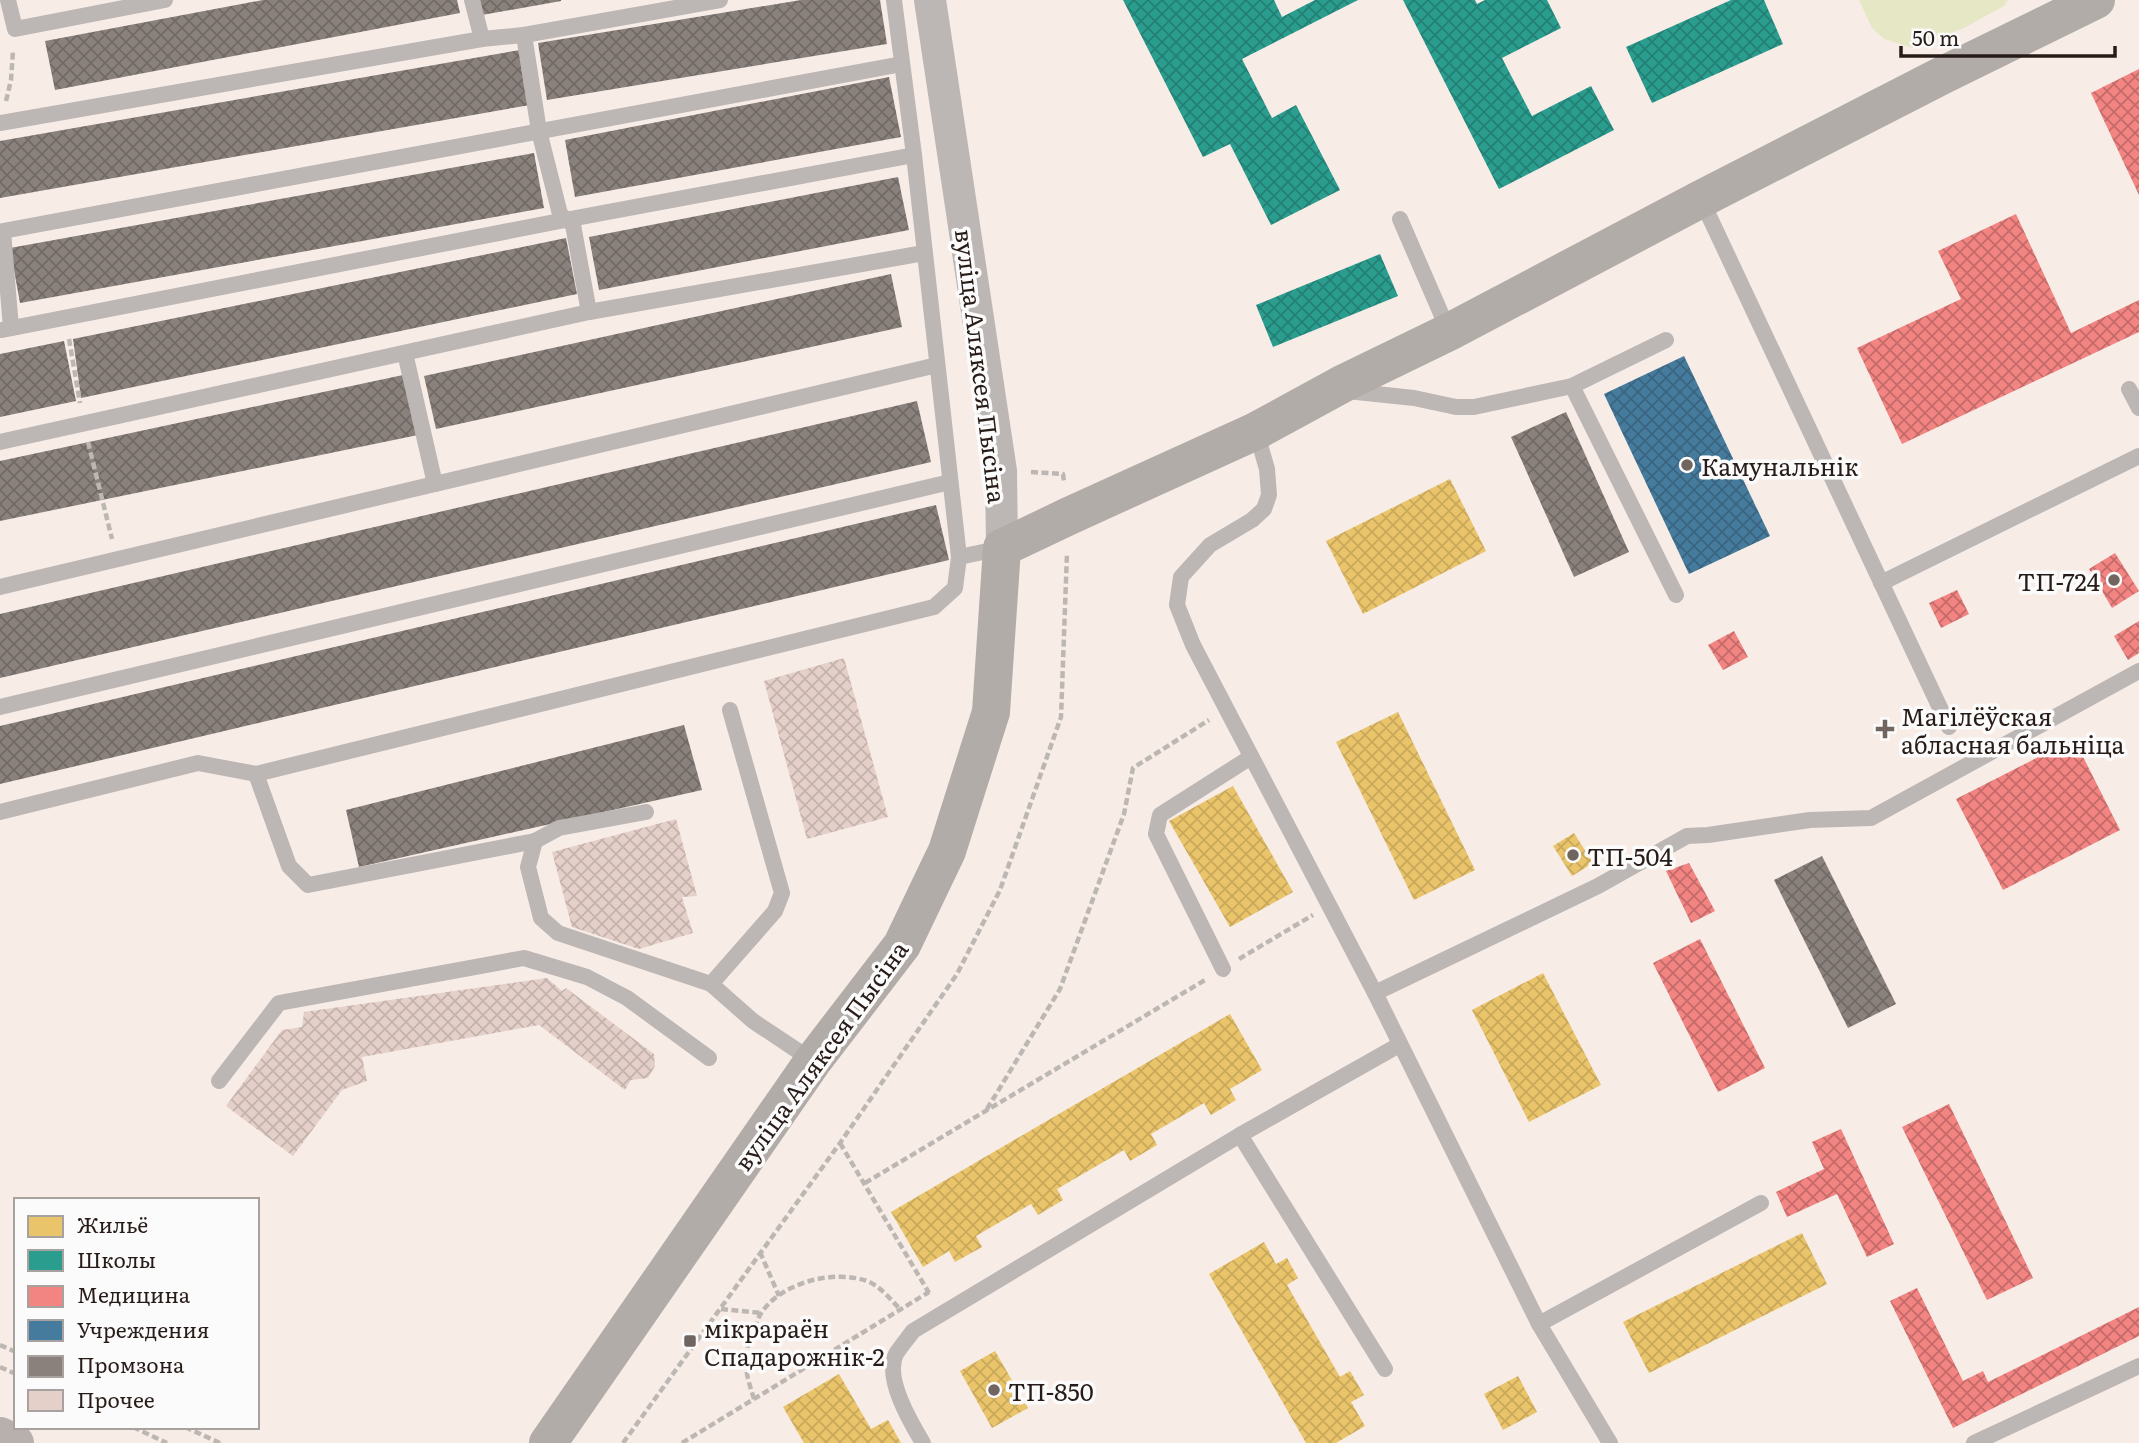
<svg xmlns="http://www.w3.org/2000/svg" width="2139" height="1443" viewBox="0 0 2139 1443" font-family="Literata,serif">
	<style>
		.green { fill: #e6e8c5 }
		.homes { fill: url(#homes-cross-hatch) }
		.schools { fill: url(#schools-cross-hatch) }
		.health { fill: url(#health-cross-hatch) }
		.public { fill: url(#public-cross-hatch) }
		.industry { fill: url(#industry-cross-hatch) }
		.building { fill: url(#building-cross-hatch) }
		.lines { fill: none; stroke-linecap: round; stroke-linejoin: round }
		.path { stroke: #bdb7b4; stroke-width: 4.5; stroke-dasharray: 7 3.5; stroke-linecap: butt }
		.lane { stroke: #bcb6b4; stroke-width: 16 }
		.street { stroke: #bcb6b4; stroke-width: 32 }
		.secondary { stroke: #b2aca9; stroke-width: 38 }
		.primary { stroke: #b7b0ac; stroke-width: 38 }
		.poi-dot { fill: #716560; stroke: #fbfbfb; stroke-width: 2.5 }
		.labels { text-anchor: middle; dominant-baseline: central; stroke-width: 7; stroke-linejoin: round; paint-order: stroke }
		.street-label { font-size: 24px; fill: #281c18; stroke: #fbfbfb }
		.poi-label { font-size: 24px; fill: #281c18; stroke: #fbfbfb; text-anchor: start }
	</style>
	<defs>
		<pattern id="homes-cross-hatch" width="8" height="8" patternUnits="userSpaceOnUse" patternTransform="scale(1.75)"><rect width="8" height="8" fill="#e9c46a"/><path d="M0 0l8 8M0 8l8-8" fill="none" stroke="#c8a85b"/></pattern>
		<pattern id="schools-cross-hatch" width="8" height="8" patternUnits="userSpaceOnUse" patternTransform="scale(1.75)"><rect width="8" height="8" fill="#2a9d8f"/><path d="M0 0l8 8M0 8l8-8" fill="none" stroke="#247f74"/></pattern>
		<pattern id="health-cross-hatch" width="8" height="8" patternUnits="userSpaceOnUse" patternTransform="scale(1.75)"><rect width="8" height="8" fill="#f28482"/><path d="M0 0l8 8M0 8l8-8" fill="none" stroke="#c46b69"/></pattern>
		<pattern id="public-cross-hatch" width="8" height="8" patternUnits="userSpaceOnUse" patternTransform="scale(1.75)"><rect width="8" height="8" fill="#457b9d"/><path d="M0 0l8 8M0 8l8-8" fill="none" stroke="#3a647f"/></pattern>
		<pattern id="industry-cross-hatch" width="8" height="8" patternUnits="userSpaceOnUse" patternTransform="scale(1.75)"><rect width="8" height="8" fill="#8a817c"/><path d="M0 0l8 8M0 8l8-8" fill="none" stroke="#716965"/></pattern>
		<pattern id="building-cross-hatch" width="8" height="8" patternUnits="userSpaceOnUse" patternTransform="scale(1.75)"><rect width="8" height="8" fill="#e5d0c9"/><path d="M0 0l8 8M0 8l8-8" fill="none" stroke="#c4b2ac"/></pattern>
	</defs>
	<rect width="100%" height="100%" fill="#f8ece7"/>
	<path class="green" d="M 1859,0 L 2008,0 L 2004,6 L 1964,28 L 1913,48 L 1884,39 L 1872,28 Z"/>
	<g class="homes">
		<path d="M 1450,479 L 1486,551 L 1363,614 L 1326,541 Z"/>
		<path d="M 1398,712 L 1475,870 L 1414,900 L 1336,742 Z"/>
		<path d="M 1233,786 L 1293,892 L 1230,927 L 1169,821 Z"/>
		<path d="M 1574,833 L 1593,863 L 1572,876 L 1553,846 Z"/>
		<path d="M 1543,973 L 1601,1085 L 1529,1122 L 1472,1010 Z"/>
		<path d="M 1230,1014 L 1262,1070 L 1230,1089 L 1236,1100 L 1211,1115 L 1204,1103 L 1151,1134 L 1157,1145 L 1130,1161 L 1124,1150 L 1057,1189 L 1063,1200 L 1038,1215 L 1031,1204 L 976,1236 L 982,1247 L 955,1262 L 949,1251 L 923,1267 L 891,1212 Z"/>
		<path d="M 1802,1233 L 1827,1284 L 1649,1373 L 1623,1322 Z"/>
		<path d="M 1264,1242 L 1276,1264 L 1287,1258 L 1298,1278 L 1287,1285 L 1340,1377 L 1350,1371 L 1364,1395 L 1351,1402 L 1365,1426 L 1336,1443 L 1306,1443 L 1209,1274 Z"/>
		<path d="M 995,1351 L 1028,1408 L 992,1428 L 960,1371 Z"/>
		<path d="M 839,1374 L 871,1429 L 888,1420 L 901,1443 L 804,1443 L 783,1407 Z"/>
		<path d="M 1518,1376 L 1537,1412 L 1503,1430 L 1484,1394 Z"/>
	</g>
	<g class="schools">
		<path d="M 1123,0 L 1274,0 L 1282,17 L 1315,0 L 1358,0 L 1242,59 L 1272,118 L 1296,105 L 1340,190 L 1271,225 L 1230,144 L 1203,157 Z"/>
		<path d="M 1403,0 L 1475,0 L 1477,4 L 1485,0 L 1547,0 L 1561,28 L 1502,58 L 1532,116 L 1591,86 L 1614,130 L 1499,189 Z"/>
		<path d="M 1731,0 L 1764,0 L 1783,44 L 1652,103 L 1626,47 Z"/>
		<path d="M 1380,254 L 1398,296 L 1273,347 L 1256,305 Z"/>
	</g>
	<g class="health">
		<path d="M 2139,69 L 2139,195 L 2091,93 Z"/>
		<path d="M 2016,214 L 2071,333 L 2139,300 L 2139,332 L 1902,444 L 1857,348 L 1961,299 L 1938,251 Z"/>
		<path d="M 2115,553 L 2139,591 L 2112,608 L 2089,569 Z"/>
		<path d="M 1957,590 L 1969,614 L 1941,628 L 1929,603 Z"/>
		<path d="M 2139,621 L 2139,653 L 2128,660 L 2114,636 Z"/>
		<path d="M 1734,631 L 1748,657 L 1723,670 L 1708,645 Z"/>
		<path d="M 2074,739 L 2120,830 L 2003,890 L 1956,799 Z"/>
		<path d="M 1689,863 L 1715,911 L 1691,923 L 1666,871 Z"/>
		<path d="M 1700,939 L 1765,1068 L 1718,1092 L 1653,963 Z"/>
		<path d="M 1949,1104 L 2033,1278 L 1987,1300 L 1902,1127 Z"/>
		<path d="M 1841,1129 L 1894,1244 L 1867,1257 L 1837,1194 L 1787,1217 L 1776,1192 L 1824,1169 L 1812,1142 Z"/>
		<path d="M 1917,1288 L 1963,1381 L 1983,1371 L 1988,1382 L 2139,1307 L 2139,1336 L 1953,1428 L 1890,1301 Z"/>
	</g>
	<path class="public" d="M 1684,356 L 1770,536 L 1689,574 L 1604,394 Z"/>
	<g class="industry">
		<path d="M 263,0 L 457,0 L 460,13 L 55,90 L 45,41 Z"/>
		<path d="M 480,0 L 561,0 L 561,1 L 482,15 Z"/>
		<path d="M 801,0 L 880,0 L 887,44 L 547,100 L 538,43 Z"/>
		<path d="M 520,50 L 530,105 L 0,198 L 0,141 Z"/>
		<path d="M 889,77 L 901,137 L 575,197 L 565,140 Z"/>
		<path d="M 534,153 L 544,208 L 20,303 L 10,248 Z"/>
		<path d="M 898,177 L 909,230 L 599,290 L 589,237 Z"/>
		<path d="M 566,238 L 577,294 L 81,398 L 73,339 Z"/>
		<path d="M 891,274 L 902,327 L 436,429 L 424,376 Z"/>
		<path d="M 64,341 L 76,401 L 0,417 L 0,354 Z"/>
		<path d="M 403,375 L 418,435 L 0,521 L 0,461 Z"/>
		<path d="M 917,401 L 931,462 L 0,678 L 0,614 Z"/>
		<path d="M 1566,412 L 1629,552 L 1574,577 L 1511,437 Z"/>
		<path d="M 936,505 L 949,560 L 0,784 L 0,726 Z"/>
		<path d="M 684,725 L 702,790 L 359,867 L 346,810 Z"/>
		<path d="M 1822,856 L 1896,1004 L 1848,1028 L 1774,880 Z"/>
	</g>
	<g class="building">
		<path d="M 844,658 L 888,817 L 807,839 L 764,681 Z"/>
		<path d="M 676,819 L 697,896 L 682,897 L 693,933 L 639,949 L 572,927 L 552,852 Z"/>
		<path d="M 547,978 L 562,991 L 566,988 L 654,1054 L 655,1066 L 648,1078 L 631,1080 L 625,1090 L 539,1025 L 362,1057 L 367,1081 L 342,1090 L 293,1156 L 226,1106 L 282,1030 L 302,1027 L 304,1012 Z"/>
	</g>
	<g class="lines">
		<g class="path">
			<path d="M 6,101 L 11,80 L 13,51"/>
			<path d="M 69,339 L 80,403"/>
			<path d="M 88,442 L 112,539"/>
			<path d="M 1031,472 L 1063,474 L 1064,482"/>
			<path d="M 1239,959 L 1313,915"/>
			<path d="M 987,1109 L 1060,989 L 1124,814 L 1133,768 L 1209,720"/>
			<path d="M 840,1143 L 929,1293"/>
			<path d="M 865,1183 L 1205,980"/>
			<path d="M 760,1252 L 779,1296"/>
			<path d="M 721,1309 L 761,1313"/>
			<path d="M 0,1345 L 16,1352"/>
			<path d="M 0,1367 L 16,1374"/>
			<path d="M 754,1399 C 751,1389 747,1378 746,1367 C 744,1355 749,1341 753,1330 C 756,1326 757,1320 760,1315 C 779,1283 833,1269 867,1281 C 880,1286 890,1299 900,1309"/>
			<path d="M 133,1427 L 167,1443"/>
			<path d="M 185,1427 L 220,1443"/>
			<path d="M 623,1443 L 840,1143 L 957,974 L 1000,890 L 1061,717 L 1067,553"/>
			<path d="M 682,1443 L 929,1292"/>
		</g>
		<g class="lane">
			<path d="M 8,0 L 15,29 L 165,0"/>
			<path d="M 472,0 L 482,39"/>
			<path d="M 894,0 L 914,155 L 959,557 L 1002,548"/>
			<path d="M 524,35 L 539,131 L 560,214 L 573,225 L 589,312"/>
			<path d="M 0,123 L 482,39 L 524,35 L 720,0"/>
			<path d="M 1701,199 L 1949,727"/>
			<path d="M 1400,219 L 1449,332"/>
			<path d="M 11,328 L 3,231 L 902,64"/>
			<path d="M 2,330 L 565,220 L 914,155"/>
			<path d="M 405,353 L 435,484"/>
			<path d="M 1572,386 L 1676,595"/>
			<path d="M 2129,389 L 2139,408"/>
			<path d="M 1347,391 L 1414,398 L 1456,407 L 1474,407 L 1572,386 L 1666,340"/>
			<path d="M 1256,431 L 1267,469 L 1269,495 L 1264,509 L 1252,520 L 1210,545 L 1181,577 L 1177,605 L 1193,645 L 1375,993 L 1539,1324 L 1610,1443"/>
			<path d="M 0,442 L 589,312 L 924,253"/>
			<path d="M 1881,583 L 2139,456"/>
			<path d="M 0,587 L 937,365"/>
			<path d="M 0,707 L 950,482"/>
			<path d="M 256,774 L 289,866 L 308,885 L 535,841"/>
			<path d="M 0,812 L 198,763 L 256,774 L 934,607 L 955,588 L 959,557"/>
			<path d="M 646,812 L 559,828 L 535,841 L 528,867 L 541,918 L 558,933 L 711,984 L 753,1021 L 813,1061"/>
			<path d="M 1223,969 L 1156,834 L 1160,815 L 1251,757"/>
			<path d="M 711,984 L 775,911 L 782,893 L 730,710"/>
			<path d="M 1375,993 L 1598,886 L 1687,836 L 1708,835 L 1810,820 L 1871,818 L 2139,671"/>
			<path d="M 219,1081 L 279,1003 L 524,958 L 587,977 L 627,998 L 709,1058"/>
			<path d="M 1240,1135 L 1385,1369"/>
			<path d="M 1539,1324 L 1761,1203"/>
			<path d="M 923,1443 C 911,1423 884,1378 896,1354 C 901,1346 908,1338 913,1331 L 1240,1135 L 1399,1045"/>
			<path d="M 1974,1443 L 2139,1366"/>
		</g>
		<path class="street" d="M 930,0 L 1001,471 L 1002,548"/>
		<path class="secondary" d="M 548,1443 L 813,1061 L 902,945 L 947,851 L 991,712 L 1002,548 L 1069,516 L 1256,431 L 1344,383 L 1449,332 L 1701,199 L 1943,75 L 2096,0"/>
		<path class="primary" d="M 0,1436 L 15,1443"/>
	</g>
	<g class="poi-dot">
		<circle cx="1687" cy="465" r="7"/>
		<circle cx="2114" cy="580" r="7"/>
		<path d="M1881.5 718.5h7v7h7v7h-7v7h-7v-7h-7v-7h7z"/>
		<circle cx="1573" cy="855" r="7"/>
		<rect x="683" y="1334" width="14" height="14" rx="3.5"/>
		<circle cx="994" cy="1390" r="7"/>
	</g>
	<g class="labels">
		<g class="street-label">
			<text transform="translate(982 366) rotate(83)">вуліца Аляксея Пысіна</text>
			<text transform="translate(820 1055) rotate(-54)">вуліца Аляксея Пысіна</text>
		</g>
		<g class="poi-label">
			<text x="1701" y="465">Камунальнік</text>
			<text x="2100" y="580" text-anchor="end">ТП-724</text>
			<text x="1901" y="715">Магілёўская<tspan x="1901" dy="28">абласная бальніца</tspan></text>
			<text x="1587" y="855">ТП-504</text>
			<text x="704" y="1327">мікрараён<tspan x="704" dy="28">Спадарожнік-2</tspan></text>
			<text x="1008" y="1390">ТП-850</text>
		</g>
	</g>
	<rect x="14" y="1198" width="245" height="231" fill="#fbfbfb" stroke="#a7a2a0" stroke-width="2"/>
	<rect x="28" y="1216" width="35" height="21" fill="#e9c46a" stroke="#a7a2a0" stroke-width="2"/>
	<text x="77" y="1233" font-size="21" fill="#281c18">Жильё</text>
	<rect x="28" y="1250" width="35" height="21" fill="#2a9d8f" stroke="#a7a2a0" stroke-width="2"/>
	<text x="77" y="1268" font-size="21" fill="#281c18">Школы</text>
	<rect x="28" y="1286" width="35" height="21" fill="#f28482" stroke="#a7a2a0" stroke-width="2"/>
	<text x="77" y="1303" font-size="21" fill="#281c18">Медицина</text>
	<rect x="28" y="1320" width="35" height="21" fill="#457b9d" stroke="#a7a2a0" stroke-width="2"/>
	<text x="77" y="1338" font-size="21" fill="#281c18">Учреждения</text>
	<rect x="28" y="1356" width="35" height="21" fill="#8a817c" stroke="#a7a2a0" stroke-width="2"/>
	<text x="77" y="1373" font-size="21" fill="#281c18">Промзона</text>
	<rect x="28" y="1390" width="35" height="21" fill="#e5d0c9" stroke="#a7a2a0" stroke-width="2"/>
	<text x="77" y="1408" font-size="21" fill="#281c18">Прочее</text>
	<path d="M1901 46v10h214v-10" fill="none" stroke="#281c18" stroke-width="3.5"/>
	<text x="1912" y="46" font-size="21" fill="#281c18" stroke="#fbfbfb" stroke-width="5" paint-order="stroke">50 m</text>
</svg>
